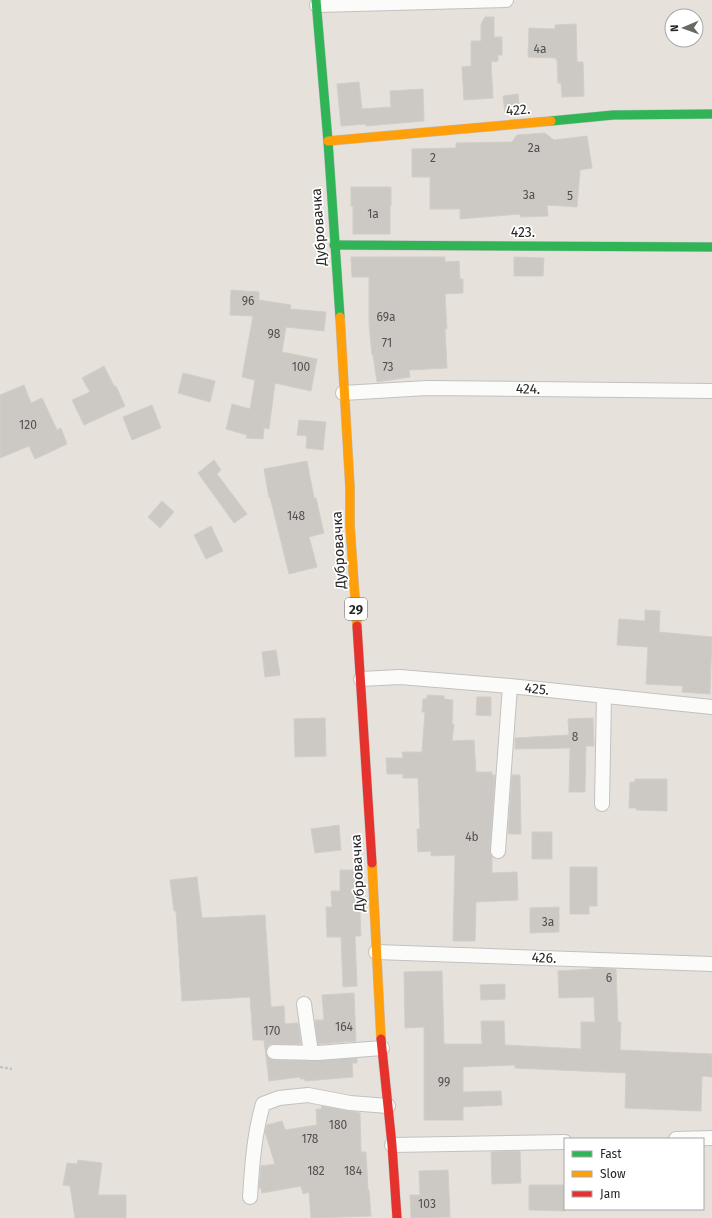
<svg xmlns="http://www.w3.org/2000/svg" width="712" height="1218" viewBox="0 0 712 1218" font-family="'Fira Sans',sans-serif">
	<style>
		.building { fill: #ccc9c4; stroke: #d1cdc7 }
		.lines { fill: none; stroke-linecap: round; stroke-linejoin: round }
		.street-casing { stroke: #c2c1c2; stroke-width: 16 }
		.fast-casing { stroke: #c2c1c2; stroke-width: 10 }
		.slow-casing { stroke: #c2c1c2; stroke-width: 10 }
		.jam-casing { stroke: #c2c1c2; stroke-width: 10 }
		.path { stroke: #c4c3c2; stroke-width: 2.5; stroke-dasharray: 3 2; stroke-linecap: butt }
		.street { stroke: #fbfbfa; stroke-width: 14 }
		.fast { stroke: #30b455; stroke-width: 9 }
		.slow { stroke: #ff9f0a; stroke-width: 9 }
		.jam { stroke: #e5322d; stroke-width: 9 }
		.labels { text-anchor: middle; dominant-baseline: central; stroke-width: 3.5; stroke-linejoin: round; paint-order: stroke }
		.number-label { font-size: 12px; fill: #51504f }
		.shield { fill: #fff; stroke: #676767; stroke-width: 1 }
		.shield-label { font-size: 13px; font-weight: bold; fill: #262626 }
		.street-label { font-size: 14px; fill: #262626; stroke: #fff }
	</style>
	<rect width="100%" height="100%" fill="#e6e2db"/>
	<g class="building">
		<path d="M 485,17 L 494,17 L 494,37 L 502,37 L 502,55 L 498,55 L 498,61 L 491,62 L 493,98 L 464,100 L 462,67 L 471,66 L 471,41 L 481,41 L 481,24 Z"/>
		<path d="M 576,24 L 577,62 L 583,62 L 584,96 L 562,97 L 561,83 L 558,83 L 557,60 L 556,60 L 556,58 L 528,57 L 529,28 L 555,29 L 555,25 Z"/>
		<path d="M 359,82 L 362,109 L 391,107 L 390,91 L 423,89 L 424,121 L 366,126 L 366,124 L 341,126 L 337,84 Z"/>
		<path d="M 518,94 L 520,112 L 505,113 L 503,96 Z"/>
		<path d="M 545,133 L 554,140 L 587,136 L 592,168 L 580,170 L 577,207 L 547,205 L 548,216 L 520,217 L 520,214 L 460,219 L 460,209 L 430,209 L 430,177 L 412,177 L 412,149 L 456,148 L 456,143 L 512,142 L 517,135 Z"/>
		<path d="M 351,187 L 391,187 L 391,206 L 390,206 L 390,234 L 353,234 L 353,206 L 351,206 Z"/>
		<path d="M 351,257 L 445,257 L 445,262 L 459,261 L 460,279 L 463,279 L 463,293 L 445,294 L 447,329 L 445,329 L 447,368 L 409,370 L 410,377 L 377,382 L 373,355 L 372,355 L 369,324 L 369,277 L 352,277 Z"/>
		<path d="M 514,257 L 544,258 L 543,276 L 514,276 Z"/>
		<path d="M 231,290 L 259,292 L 259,300 L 291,305 L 290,309 L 326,312 L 324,331 L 286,327 L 282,352 L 317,359 L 311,391 L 275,383 L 269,429 L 264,428 L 263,439 L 246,438 L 247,435 L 226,429 L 232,404 L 250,409 L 255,380 L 242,377 L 253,316 L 230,315 Z"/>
		<path d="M 104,366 L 114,386 L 116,386 L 125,406 L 84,425 L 72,400 L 90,392 L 82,378 Z"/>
		<path d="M 183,373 L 215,381 L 210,402 L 178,393 Z"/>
		<path d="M 24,385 L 31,403 L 42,398 L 57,430 L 61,428 L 67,444 L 35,459 L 29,446 L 0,458 L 0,395 Z"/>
		<path d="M 152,405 L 161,428 L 132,440 L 123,417 Z"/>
		<path d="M 299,420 L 326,422 L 323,450 L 306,448 L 307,436 L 297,435 Z"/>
		<path d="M 214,460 L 221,470 L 217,474 L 247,514 L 234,523 L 198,473 Z"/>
		<path d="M 307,461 L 314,498 L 316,498 L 324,533 L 309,537 L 317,567 L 289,574 L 270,497 L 269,498 L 264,469 Z"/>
		<path d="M 162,501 L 174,512 L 160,528 L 148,517 Z"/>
		<path d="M 211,526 L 223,551 L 206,559 L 194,535 Z"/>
		<path d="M 645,610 L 660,611 L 659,632 L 712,637 L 710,694 L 682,692 L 683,686 L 646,684 L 648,647 L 617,645 L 619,619 L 645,621 Z"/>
		<path d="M 276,650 L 280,675 L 265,677 L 262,652 Z"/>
		<path d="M 427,695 L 444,696 L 444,699 L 453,700 L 452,724 L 454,724 L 452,741 L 474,740 L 476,772 L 492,772 L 492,775 L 495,775 L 490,850 L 492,856 L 492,873 L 517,872 L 518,900 L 476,902 L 475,941 L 453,941 L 455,855 L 431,856 L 431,851 L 418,852 L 417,829 L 420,829 L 418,778 L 403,778 L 403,774 L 387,774 L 386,758 L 403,758 L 402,752 L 422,752 L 425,712 L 422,712 L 423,699 L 427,699 Z"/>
		<path d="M 477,697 L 491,697 L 491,716 L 476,715 Z"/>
		<path d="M 325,718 L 326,756 L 295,757 L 294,719 Z"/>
		<path d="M 593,718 L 594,746 L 586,746 L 585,792 L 569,792 L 570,748 L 515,749 L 515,738 L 569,735 L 568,719 Z"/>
		<path d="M 512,775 L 520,775 L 521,834 L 508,834 Z"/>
		<path d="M 635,779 L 667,779 L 667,811 L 636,810 L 637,808 L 629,808 L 630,782 L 635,782 Z"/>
		<path d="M 339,825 L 341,850 L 315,853 L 311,829 Z"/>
		<rect x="532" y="832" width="20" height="27"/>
		<path d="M 570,867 L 597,867 L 597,906 L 589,906 L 589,914 L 570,914 Z"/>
		<path d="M 340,870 L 354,870 L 355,890 L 359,890 L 361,936 L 355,936 L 357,986 L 343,987 L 341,937 L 327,937 L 326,907 L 332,907 L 331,891 L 340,891 Z"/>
		<path d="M 197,877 L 202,918 L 265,915 L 271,1007 L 284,1006 L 285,1024 L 298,1023 L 301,1044 L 270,1044 L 267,1047 L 266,1051 L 267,1056 L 270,1059 L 274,1060 L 312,1061 L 357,1058 L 357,1063 L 352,1063 L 353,1077 L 305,1081 L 305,1079 L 300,1079 L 300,1077 L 269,1081 L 264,1040 L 253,1040 L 250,997 L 182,1001 L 176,911 L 174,911 L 170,880 Z"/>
		<path d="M 559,907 L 559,932 L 530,933 L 530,908 Z"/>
		<path d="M 593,968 L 616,969 L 618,1022 L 621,1022 L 620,1050 L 712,1054 L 712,1077 L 702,1076 L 701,1111 L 625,1108 L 626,1073 L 515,1068 L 515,1065 L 463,1067 L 463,1092 L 501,1091 L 502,1105 L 463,1107 L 463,1120 L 424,1120 L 424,1027 L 405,1028 L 404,972 L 442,971 L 444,1044 L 482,1044 L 481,1021 L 504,1021 L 505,1045 L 581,1049 L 581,1022 L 595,1022 L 594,997 L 559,998 L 558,971 L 593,969 Z"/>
		<path d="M 505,984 L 505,999 L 481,1000 L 480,985 Z"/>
		<path d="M 354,993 L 356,1041 L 318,1044 L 315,1020 L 324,1020 L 322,995 Z"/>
		<path d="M 322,1106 L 360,1113 L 361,1152 L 366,1152 L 368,1190 L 369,1190 L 371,1216 L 311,1218 L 309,1192 L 303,1194 L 301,1186 L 262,1193 L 261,1188 L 259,1188 L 261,1166 L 275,1164 L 265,1132 L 267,1125 L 282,1121 L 285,1130 L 317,1125 L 316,1109 L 321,1109 Z"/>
		<path d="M 520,1151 L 521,1183 L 492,1184 L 491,1152 Z"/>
		<path d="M 78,1160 L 102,1163 L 98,1195 L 126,1195 L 126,1218 L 75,1218 L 70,1186 L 63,1185 L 67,1163 L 77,1164 Z"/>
		<path d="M 448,1170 L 450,1217 L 411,1218 L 410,1195 L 420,1195 L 419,1171 Z"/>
		<path d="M 529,1185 L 565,1185 L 565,1211 L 529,1210 Z"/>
	</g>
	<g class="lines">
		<g class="street-casing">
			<g id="street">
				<path d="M 317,5 L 506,0"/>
				<path d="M 343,393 L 427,388 L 712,391"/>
				<path d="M 361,679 L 400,677 L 510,686 L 712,707"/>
				<path d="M 602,804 L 604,696"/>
				<path d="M 498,851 L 510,686"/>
				<path d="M 376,952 L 712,964"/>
				<path d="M 304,1004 L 311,1053"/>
				<path d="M 274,1052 L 318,1053 L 382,1048"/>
				<path d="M 676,1139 L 712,1138"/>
				<path d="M 392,1145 L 565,1142"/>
				<path d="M 250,1197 C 252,1166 254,1135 263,1104 L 279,1098 L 308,1095 L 350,1103 L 388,1106"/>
			</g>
		</g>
		<g class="fast-casing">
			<g id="fast">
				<path d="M 316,0 L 328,141 L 340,317"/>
				<path d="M 551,121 L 613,115 L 712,114"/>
				<path d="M 334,245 L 712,247"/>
			</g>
		</g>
		<g class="slow-casing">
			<g id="slow">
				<path d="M 328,141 L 551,121"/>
				<path d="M 340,317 L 350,488 L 350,526 L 357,626"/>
				<path d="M 372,863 L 381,1039"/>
			</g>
		</g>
		<g class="jam-casing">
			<g id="jam">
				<path d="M 357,626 L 372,863"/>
				<path d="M 381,1039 L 392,1145 L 397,1218"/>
			</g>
		</g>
		<path class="path" d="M 0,1067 L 12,1069"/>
		<use href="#street" class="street"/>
		<use href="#fast" class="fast"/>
		<use href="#slow" class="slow"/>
		<use href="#jam" class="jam"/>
	</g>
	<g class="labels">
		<g class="number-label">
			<text x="540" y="49">4a</text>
			<text x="534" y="148">2a</text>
			<text x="433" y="158">2</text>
			<text x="529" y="195">3a</text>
			<text x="570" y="196">5</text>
			<text x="373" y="214">1a</text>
			<text x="248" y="301">96</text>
			<text x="386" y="317">69a</text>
			<text x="274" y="334">98</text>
			<text x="387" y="343">71</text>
			<text x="301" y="367">100</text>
			<text x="388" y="367">73</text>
			<text x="28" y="425">120</text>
			<text x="296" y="516">148</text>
			<text x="575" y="737">8</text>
			<text x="472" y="837">4b</text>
			<text x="548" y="922">3a</text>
			<text x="609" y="978">6</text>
			<text x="344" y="1027">164</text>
			<text x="272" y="1031">170</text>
			<text x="444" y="1082">99</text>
			<text x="338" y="1125">180</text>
			<text x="310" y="1139">178</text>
			<text x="316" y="1171">182</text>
			<text x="353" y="1171">184</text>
			<text x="427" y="1204">103</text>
		</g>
		<rect class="shield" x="345" y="598" width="22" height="22" rx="3"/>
		<g class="shield-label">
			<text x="356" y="609">29</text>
		</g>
		<g class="street-label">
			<text transform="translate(518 110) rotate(-5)">422.</text>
			<text transform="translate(319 227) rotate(-94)">Дубровачка</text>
			<text x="523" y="232">423.</text>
			<text transform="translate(528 389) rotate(1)">424.</text>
			<text transform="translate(339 550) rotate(-93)">Дубровачка</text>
			<text transform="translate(537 689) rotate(6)">425.</text>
			<text transform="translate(358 873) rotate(-93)">Дубровачка</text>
			<text transform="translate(544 958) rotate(2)">426.</text>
		</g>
	</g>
	<rect x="564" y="1138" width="140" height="72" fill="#ffffff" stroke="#a8a8a8"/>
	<rect x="572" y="1151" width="20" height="6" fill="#30b455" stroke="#a8a8a8"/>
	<text x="600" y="1158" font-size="12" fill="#262626">Fast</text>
	<rect x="572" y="1171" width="20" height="6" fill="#ff9f0a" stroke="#a8a8a8"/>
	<text x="600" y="1178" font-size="12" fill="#262626">Slow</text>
	<rect x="572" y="1191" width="20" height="6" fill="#e5322d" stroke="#a8a8a8"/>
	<text x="600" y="1198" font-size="12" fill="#262626">Jam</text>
	<g transform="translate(684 28) rotate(268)"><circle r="19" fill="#ffffff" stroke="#a8a8a8"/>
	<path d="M0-3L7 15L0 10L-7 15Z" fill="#696865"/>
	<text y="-6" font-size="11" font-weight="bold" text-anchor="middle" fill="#262626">N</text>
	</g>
</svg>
